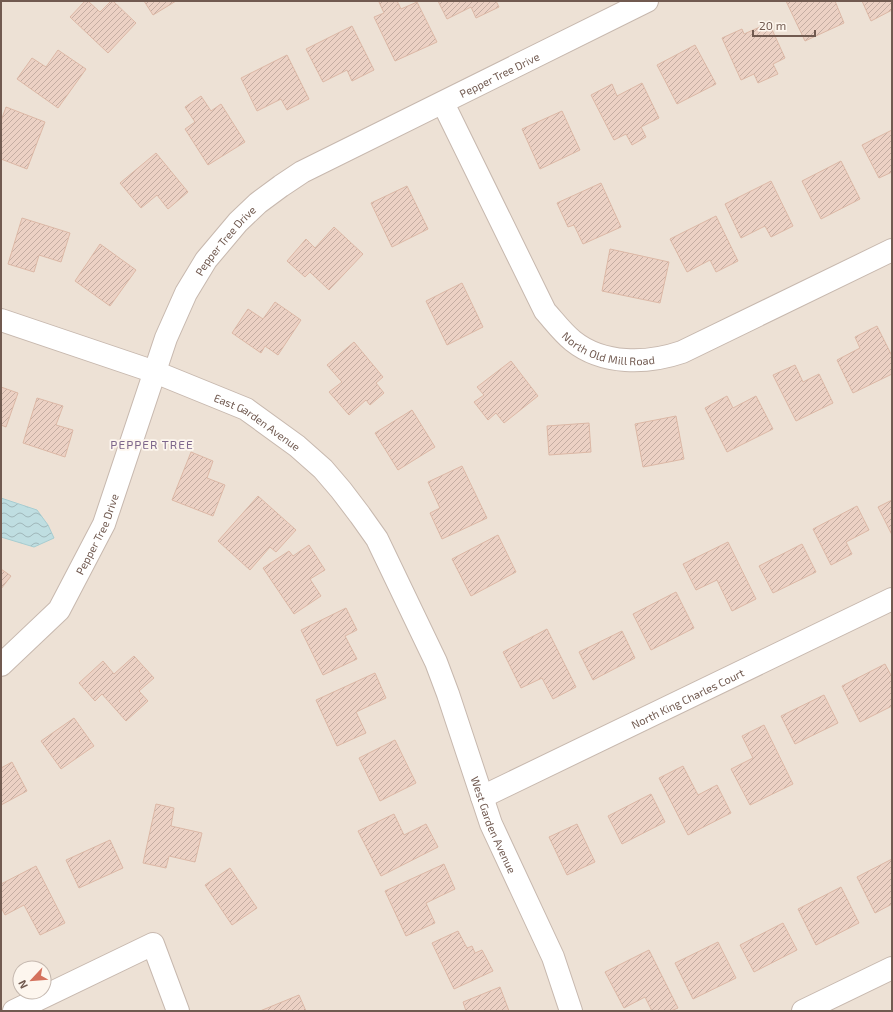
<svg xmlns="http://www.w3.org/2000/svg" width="893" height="1012" viewBox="0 0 893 1012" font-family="'Exo 2',sans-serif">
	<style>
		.residential { fill: #ede1d5; fill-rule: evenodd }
		.water { fill: url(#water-waves); stroke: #a7cdd1 }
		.building { fill: url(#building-hatch); stroke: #dcb8a6 }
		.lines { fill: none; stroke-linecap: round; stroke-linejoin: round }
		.minor-casing { stroke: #c7b8ae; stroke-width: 24 }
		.minor { stroke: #fff; stroke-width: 22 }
		.labels { text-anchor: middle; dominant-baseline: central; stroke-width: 3.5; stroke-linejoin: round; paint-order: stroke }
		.street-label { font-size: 11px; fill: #715a50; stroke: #fdf6ee }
		.neighbourhood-label { font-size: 12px; letter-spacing: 1px; fill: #7e678c; stroke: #fdf6ee }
	</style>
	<defs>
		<pattern id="water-waves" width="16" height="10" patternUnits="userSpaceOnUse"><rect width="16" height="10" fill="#bfdee1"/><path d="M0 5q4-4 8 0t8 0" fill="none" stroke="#a0b7b9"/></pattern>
		<pattern id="building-hatch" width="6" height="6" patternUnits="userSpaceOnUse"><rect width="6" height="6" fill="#ecd1c4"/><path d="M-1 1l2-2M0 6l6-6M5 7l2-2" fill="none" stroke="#c4ada2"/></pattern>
	</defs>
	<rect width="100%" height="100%" fill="#faf2e8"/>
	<path class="residential" d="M 1,1 L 892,1 L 892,1011 L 1,1011 ZM 20,968 L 44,968 L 44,992 L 20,992 Z"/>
	<path class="water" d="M 1,498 L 37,510 L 48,525 L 54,538 L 34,547 L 1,537 Z"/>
	<g class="building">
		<path d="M 85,1 L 88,1 L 100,12 L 111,1 L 113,1 L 136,23 L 108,53 L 70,17 Z"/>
		<path d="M 144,1 L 176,1 L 153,15 Z"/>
		<path d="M 382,1 L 397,1 L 401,9 L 417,2 L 437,42 L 395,61 L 374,17 L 384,13 L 379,2 Z"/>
		<path d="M 438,1 L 496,1 L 499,7 L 476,18 L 471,7 L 447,19 Z"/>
		<path d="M 786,1 L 835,1 L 844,23 L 805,41 Z"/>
		<path d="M 862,1 L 892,1 L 892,10 L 871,21 Z"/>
		<path d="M 769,23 L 785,58 L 773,64 L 778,74 L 758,83 L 754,74 L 741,80 L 722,38 L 742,29 L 744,34 Z"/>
		<path d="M 352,26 L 374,70 L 352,81 L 347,70 L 323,82 L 306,49 Z"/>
		<path d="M 695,45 L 716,84 L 677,104 L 657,65 Z"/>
		<path d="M 58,50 L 86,69 L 58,108 L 17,79 L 32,58 L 46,67 Z"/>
		<path d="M 287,55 L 309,99 L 287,110 L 281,99 L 257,111 L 241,78 Z"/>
		<path d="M 642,83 L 659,118 L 641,127 L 646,137 L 632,145 L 626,134 L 614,140 L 591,95 L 612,84 L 617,96 Z"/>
		<path d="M 201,96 L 211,111 L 221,104 L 245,142 L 208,165 L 185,129 L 195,122 L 185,107 Z"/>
		<path d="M 6,107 L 45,122 L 27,169 L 1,159 L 1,121 Z"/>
		<path d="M 562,111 L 580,150 L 540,169 L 522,129 Z"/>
		<path d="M 892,130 L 892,172 L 879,178 L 862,145 Z"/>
		<path d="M 156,153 L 188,192 L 168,209 L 157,195 L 141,208 L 120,183 Z"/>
		<path d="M 841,161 L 860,199 L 821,219 L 802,181 Z"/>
		<path d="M 771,181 L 793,226 L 771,237 L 765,226 L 741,238 L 725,204 Z"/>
		<path d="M 601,183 L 621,227 L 583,244 L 574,225 L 568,227 L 557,203 Z"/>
		<path d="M 407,186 L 428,229 L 392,247 L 371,203 Z"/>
		<path d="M 716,216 L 738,261 L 716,272 L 710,260 L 687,272 L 670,239 Z"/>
		<path d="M 22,218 L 70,233 L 61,262 L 39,255 L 34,272 L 8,264 Z"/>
		<path d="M 334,227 L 363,254 L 329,290 L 310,272 L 305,277 L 287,261 L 306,239 L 315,248 Z"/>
		<path d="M 100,244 L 136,270 L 110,306 L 75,281 Z"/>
		<path d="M 610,249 L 669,262 L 660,303 L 602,291 Z"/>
		<path d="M 462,283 L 483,327 L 447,345 L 426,301 Z"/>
		<path d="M 275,302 L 301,320 L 278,355 L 265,346 L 261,353 L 232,333 L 248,309 L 263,319 Z"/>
		<path d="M 877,326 L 892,356 L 892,374 L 853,393 L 837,360 L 860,348 L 855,337 Z"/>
		<path d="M 354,342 L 383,377 L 376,383 L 384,393 L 370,405 L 366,400 L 349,415 L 329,392 L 342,382 L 327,365 Z"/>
		<path d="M 511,361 L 538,396 L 504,423 L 496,413 L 488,420 L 474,402 L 484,395 L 477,387 Z"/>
		<path d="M 795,365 L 803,382 L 819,374 L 833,403 L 796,421 L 773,375 Z"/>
		<path d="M 1,387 L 18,393 L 6,427 L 1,425 Z"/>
		<path d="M 727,396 L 733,408 L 756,396 L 773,429 L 727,452 L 705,408 Z"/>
		<path d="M 37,398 L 63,406 L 56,425 L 73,430 L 65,457 L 23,443 Z"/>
		<path d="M 412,410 L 435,447 L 398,470 L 375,433 Z"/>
		<path d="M 676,416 L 684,459 L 643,467 L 635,424 Z"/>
		<path d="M 589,423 L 591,452 L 549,455 L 547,426 Z"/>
		<path d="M 191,452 L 213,461 L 207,478 L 225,485 L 213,516 L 172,500 Z"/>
		<path d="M 462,466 L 487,518 L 442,539 L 430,513 L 440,508 L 428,482 Z"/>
		<path d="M 258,496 L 296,530 L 276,552 L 270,547 L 250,570 L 218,541 Z"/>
		<path d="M 892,500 L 892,535 L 878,507 Z"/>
		<path d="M 857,506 L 869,530 L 846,542 L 852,554 L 831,565 L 813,529 Z"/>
		<path d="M 498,535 L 516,572 L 471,596 L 452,559 Z"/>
		<path d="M 728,542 L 756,599 L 732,611 L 717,580 L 696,590 L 683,564 Z"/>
		<path d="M 802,544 L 816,572 L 773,593 L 759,566 Z"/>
		<path d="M 309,545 L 325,570 L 310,579 L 321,596 L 294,614 L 263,568 L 289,551 L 293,556 Z"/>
		<path d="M 1,569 L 11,576 L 1,589 Z"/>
		<path d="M 676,592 L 694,628 L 651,650 L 633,614 Z"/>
		<path d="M 346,608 L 357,630 L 345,636 L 357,659 L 323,675 L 301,630 Z"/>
		<path d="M 547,629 L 576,687 L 553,699 L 542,678 L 521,688 L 503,652 Z"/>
		<path d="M 622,631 L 635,658 L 593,680 L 579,652 Z"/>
		<path d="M 134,656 L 154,678 L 139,691 L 148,701 L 126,721 L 102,694 L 95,701 L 79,683 L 103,661 L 114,674 Z"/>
		<path d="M 885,664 L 892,677 L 892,706 L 860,722 L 842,686 Z"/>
		<path d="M 375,673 L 386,698 L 356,712 L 366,733 L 337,746 L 316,700 Z"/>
		<path d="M 824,695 L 838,723 L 795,744 L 781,716 Z"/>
		<path d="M 74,718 L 94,746 L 61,769 L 41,741 Z"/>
		<path d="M 764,725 L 793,784 L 750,805 L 731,769 L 753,758 L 742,736 Z"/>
		<path d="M 395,740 L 416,783 L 380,801 L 359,758 Z"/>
		<path d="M 12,762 L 27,791 L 1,805 L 1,768 Z"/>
		<path d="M 683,766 L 698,795 L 717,785 L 731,813 L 688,835 L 659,778 Z"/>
		<path d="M 651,794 L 665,822 L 622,844 L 608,816 Z"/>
		<path d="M 156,804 L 174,808 L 171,826 L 202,833 L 195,862 L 169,856 L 166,868 L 143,863 Z"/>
		<path d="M 394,814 L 404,835 L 426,824 L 438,847 L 381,876 L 358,831 Z"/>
		<path d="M 577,824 L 595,862 L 567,875 L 549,837 Z"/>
		<path d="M 110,840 L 123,868 L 79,888 L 66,860 Z"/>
		<path d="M 892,859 L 892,904 L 875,913 L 857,877 Z"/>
		<path d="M 444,864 L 455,889 L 426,903 L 435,923 L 406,936 L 385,891 Z"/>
		<path d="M 36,866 L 65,923 L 40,935 L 24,905 L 5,915 L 1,907 L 1,884 Z"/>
		<path d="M 230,868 L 257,908 L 232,925 L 205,885 Z"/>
		<path d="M 841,887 L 859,923 L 816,945 L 798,909 Z"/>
		<path d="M 783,923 L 797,950 L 754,972 L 740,945 Z"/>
		<path d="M 458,931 L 467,948 L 472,946 L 475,953 L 482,950 L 493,971 L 454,989 L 432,943 Z"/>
		<path d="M 718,942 L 736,978 L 693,999 L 675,963 Z"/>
		<path d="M 649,950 L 678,1008 L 671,1011 L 652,1011 L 645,997 L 624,1008 L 605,972 Z"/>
		<path d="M 500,987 L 509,1011 L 466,1011 L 463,1002 Z"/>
		<path d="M 299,995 L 306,1011 L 260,1011 Z"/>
	</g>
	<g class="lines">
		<g class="minor-casing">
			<g id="minor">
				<path id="s1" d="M 443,103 L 545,311 C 554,321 562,332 573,341 C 603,365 647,364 682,352 L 892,250"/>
				<path id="s2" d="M 1,320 L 155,372 L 246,409 L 297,446 L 323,469 L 341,490 L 360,515 L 377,539 L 436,662 L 448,694 L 491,824 L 553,957 L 571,1011"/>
				<path id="s3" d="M 1,665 L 59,610 L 104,524 L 166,338 L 186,293 L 206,260 L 238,222 L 258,203 L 281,186 L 302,172 L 647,1"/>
				<path id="s4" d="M 482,797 L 892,599"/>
				<path d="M 14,1011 L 153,944 L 178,1011"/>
				<path d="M 803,1011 L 892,968"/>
			</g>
		</g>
		<use href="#minor" class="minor"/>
	</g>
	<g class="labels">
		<g class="street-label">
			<text stroke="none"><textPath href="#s3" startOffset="812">Pepper Tree Drive</textPath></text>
			<text stroke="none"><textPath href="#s3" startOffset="488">Pepper Tree Drive</textPath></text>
			<text stroke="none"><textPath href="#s1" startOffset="310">North Old Mill Road</textPath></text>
			<text stroke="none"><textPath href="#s2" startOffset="277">East Garden Avenue</textPath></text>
			<text stroke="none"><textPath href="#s3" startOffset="165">Pepper Tree Drive</textPath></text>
			<text stroke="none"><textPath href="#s4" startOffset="228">North King Charles Court</textPath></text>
			<text stroke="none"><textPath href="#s2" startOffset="756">West Garden Avenue</textPath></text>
		</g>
		<g class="neighbourhood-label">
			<text x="152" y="444">PEPPER TREE</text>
		</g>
	</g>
	<rect width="893" height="1012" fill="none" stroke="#715a50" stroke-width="4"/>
	<g transform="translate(32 980) rotate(244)"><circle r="19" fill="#fdf6ee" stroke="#c5b8af"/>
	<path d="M0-3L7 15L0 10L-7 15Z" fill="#d4725d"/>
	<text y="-6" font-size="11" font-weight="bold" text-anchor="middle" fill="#715a50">N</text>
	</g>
	<path d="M753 30v6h62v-6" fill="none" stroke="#715a50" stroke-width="2"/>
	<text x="759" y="30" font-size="12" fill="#715a50" stroke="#fdf6ee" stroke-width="3" paint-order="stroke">20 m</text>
</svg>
